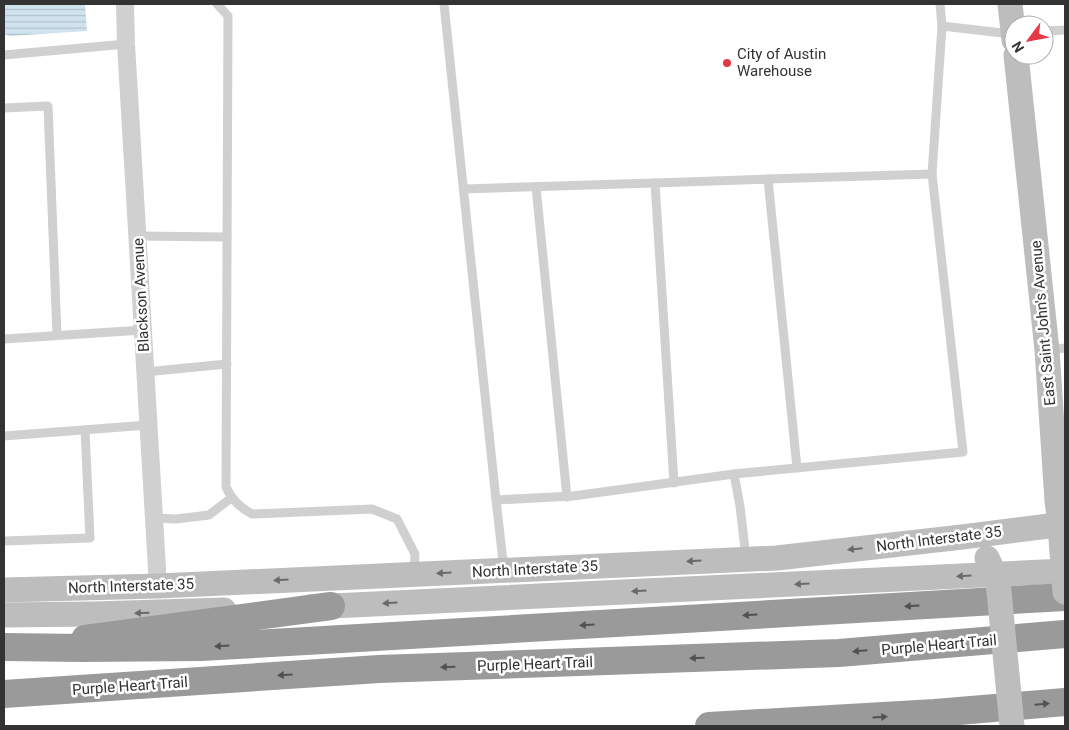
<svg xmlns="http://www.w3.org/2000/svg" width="1069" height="730" viewBox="0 0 1069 730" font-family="Roboto,sans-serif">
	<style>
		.water { fill: url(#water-rules) }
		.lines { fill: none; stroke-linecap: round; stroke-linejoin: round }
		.lane { stroke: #d0d0d0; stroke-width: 9 }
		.street { stroke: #d0d0d0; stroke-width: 18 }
		.secondary { stroke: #bdbdbd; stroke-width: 25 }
		.highway { stroke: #9a9a9a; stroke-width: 28 }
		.secondary-bridge { stroke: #bdbdbd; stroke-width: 25 }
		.highway-bridge { stroke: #9a9a9a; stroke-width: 28 }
		.oneway { fill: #6a6a6a }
		.oneway2 { fill: #525252 }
		.poi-dot { fill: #e63946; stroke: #fff; stroke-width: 2 }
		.labels { text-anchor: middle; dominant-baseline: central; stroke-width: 5; stroke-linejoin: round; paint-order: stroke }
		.poi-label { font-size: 15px; fill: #333; stroke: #fff; text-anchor: start }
		.street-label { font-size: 15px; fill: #333; stroke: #fff }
	</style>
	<defs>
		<pattern id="water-rules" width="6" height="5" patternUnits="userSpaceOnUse" patternTransform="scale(1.25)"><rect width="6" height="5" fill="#cfe2ee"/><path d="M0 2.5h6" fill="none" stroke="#b2c2cd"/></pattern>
	</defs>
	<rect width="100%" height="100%" fill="#fff"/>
	<path class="water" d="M 4,4 L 85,4 L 87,31 L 10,36 L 4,34 Z"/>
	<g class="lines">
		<g class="lane">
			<path d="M 217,4 L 228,16 L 226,487 C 232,500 240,508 252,514 L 372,509 L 397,519 L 415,554 L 414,574"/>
			<path d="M 444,4 L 496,500 L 504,570"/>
			<path d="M 940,4 L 942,26"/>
			<path d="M 1044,31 L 1065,30"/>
			<path d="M 4,55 L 126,44"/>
			<path d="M 4,108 L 48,106 L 57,335"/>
			<path d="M 768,179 L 932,174"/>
			<path d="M 536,187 L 567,497"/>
			<path d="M 464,189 L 655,183"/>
			<path d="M 137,236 L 227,237"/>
			<path d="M 4,339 L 143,330"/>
			<path d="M 1047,350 L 1065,348"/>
			<path d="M 145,372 L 227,364"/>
			<path d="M 4,436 L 148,425"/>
			<path d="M 674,483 L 655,183 L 768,179 L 797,468"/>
			<path d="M 496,500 L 573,496 L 734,474"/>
			<path d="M 154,518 L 176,519 L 209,515 L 231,498"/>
			<path d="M 4,541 L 90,538 L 85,430"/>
			<path d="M 746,558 L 740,506 L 734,474 L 963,452 L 932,174 L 942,26 L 1011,34"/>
		</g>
		<path class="street" d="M 125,4 L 126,44 L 158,586"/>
		<g class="secondary">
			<path d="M 1010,4 L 1014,40"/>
			<path d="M 1016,55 L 1047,350 L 1057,501 L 1060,524 L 1063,566"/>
			<path d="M 4,590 L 158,586 L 777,558 L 962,537 L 1065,524"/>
			<path d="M 311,607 L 1065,571"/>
			<path d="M 4,615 L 94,614 L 224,610"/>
		</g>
		<g class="highway">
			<path d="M 85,639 L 331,606"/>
			<path d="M 341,639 L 1065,597"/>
			<path d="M 4,694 L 379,669 L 839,653 L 1065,634"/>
			<path d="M 709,726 L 935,713 L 1065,702"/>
		</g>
		<g class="secondary-bridge">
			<path d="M 987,558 L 998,581 L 1012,726"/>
			<path d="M 1063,566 L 1065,592"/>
		</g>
		<path class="highway-bridge" d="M 4,647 L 83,648 L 201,647 L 341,639"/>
	</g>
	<defs><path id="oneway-solid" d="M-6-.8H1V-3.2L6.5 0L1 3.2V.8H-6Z" transform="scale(1.25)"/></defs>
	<g class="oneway">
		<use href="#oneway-solid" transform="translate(855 549) rotate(174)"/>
		<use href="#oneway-solid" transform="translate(694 561) rotate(177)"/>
		<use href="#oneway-solid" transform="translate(444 573) rotate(177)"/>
		<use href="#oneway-solid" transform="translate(964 576) rotate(177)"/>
		<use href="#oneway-solid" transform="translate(281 580) rotate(177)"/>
		<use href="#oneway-solid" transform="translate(802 584) rotate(177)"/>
		<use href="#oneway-solid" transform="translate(639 591) rotate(177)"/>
		<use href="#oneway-solid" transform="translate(390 603) rotate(177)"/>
		<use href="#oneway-solid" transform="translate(142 613) rotate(178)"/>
	</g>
	<g class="oneway2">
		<use href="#oneway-solid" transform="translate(912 606) rotate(177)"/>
		<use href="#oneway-solid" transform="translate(750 615) rotate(177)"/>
		<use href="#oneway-solid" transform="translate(587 625) rotate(177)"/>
		<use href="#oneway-solid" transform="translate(222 646) rotate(177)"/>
		<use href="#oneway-solid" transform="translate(860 651) rotate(175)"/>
		<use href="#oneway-solid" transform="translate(697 658) rotate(178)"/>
		<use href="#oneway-solid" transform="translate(448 667) rotate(178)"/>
		<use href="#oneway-solid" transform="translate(285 675) rotate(176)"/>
		<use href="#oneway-solid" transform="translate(1042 704) rotate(-5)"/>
		<use href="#oneway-solid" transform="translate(880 717) rotate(-4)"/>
	</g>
	<circle class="poi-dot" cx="727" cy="63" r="5"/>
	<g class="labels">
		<g class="poi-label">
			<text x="737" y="54">City of Austin<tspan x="737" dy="17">Warehouse</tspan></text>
		</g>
		<g class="street-label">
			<text transform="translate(141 295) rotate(-93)">Blackson Avenue</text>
			<text transform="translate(1043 323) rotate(-95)">East Saint John's Avenue</text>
			<text transform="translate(939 539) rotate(-7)">North Interstate 35</text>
			<text transform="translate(535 569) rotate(-3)">North Interstate 35</text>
			<text transform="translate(131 586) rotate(-2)">North Interstate 35</text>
			<text transform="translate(939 645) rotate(-5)">Purple Heart Trail</text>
			<text transform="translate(535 664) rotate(-2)">Purple Heart Trail</text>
			<text transform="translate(130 686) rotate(-4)">Purple Heart Trail</text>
		</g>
	</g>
	<rect width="1069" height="730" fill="none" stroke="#333333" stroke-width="10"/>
	<g transform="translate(1029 40) rotate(238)"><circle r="24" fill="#ffffff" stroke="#adadad"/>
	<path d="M0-4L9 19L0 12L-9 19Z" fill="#e63946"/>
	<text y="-8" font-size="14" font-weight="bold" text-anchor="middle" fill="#333333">N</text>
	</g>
</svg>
